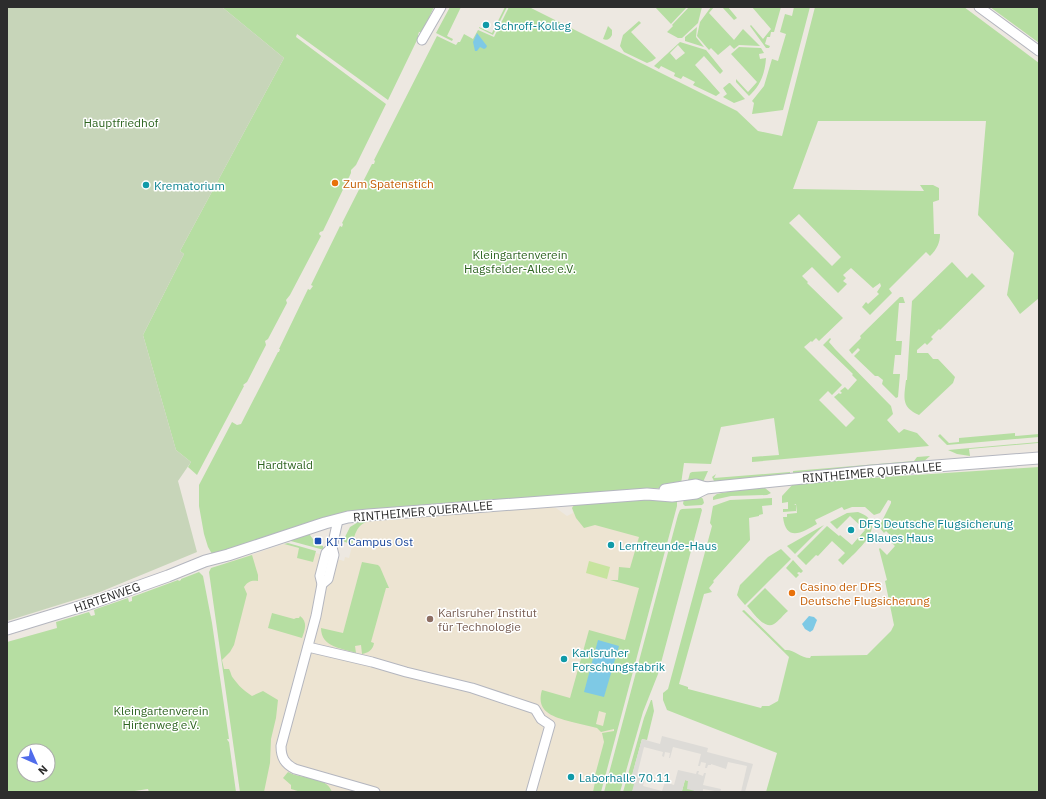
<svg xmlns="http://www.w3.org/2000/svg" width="1046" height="799" viewBox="0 0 1046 799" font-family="'IBM Plex Sans',sans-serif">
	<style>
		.education { fill: #ede4d2 }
		.green { fill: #b6dea2; fill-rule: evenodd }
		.cemetery { fill: #c7d5b9 }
		.pitch { fill: #c7e49f }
		.plaza { fill: #dddbd7 }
		.water { fill: #7ec9e5 }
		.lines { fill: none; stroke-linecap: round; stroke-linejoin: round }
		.minor-casing { stroke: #b4b6bf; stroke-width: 11 }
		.tertiary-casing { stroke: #b4b6bf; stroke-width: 13 }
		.minor { stroke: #fff; stroke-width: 9 }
		.tertiary { stroke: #fff; stroke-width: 11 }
		.culture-dot { fill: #0f9aa8; stroke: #fff; stroke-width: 1.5 }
		.food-dot { fill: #e8710a; stroke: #fff; stroke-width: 1.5 }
		.transit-dot { fill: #1a4fb4; stroke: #fff; stroke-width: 1.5 }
		.education-dot { fill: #8d6e63; stroke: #fff; stroke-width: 1.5 }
		.labels { text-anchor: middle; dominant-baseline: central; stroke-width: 3; stroke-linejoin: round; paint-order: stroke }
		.culture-label { font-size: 12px; fill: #0d838f; stroke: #fff; text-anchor: start }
		.park-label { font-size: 12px; fill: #2f6522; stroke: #fff }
		.food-label { font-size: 12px; fill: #c56008; stroke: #fff; text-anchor: start }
		.street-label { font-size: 12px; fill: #2d2d2d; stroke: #fff }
		.transit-label { font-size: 12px; fill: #164399; stroke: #fff; text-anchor: start }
		.education-label { font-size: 12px; fill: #785e54; stroke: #fff; text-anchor: start }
	</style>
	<rect width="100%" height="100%" fill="#ede8e1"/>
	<path class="education" d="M 632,500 L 656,571 L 597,792 L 240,792 L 212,585 L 226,563 L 284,544 L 344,561 L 345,557 L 349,558 L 355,534 L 359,527 L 365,522 L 369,521 L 551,507 L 556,508 L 567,516 L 573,513 L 572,506 Z"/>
	<g class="green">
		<path d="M 222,7 L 434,7 L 422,32 L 419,32 L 418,35 L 418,38 L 388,100 L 297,34 L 296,37 L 386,104 L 356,165 L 351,170 L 351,173 L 323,231 L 320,232 L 319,234 L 321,236 L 290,295 L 286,300 L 287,303 L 268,339 L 265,341 L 266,345 L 247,382 L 243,385 L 244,386 L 197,475 L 188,467 L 191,462 L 176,450 L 143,335 L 184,254 L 180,251 L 284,58 Z"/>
		<path d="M 450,7 L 461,7 L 447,36 L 453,39 L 452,41 L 436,33 Z"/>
		<path d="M 505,7 L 507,7 L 493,35 L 479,28 L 479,27 L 492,33 Z"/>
		<path d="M 509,7 L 529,7 L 737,111 L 758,131 L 782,136 L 815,7 L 964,7 L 1039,63 L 1039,298 L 1020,314 L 1007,295 L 1014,253 L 978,215 L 986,121 L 818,121 L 793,189 L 924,191 L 920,185 L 933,185 L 939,188 L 939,200 L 933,202 L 934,234 L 940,234 C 940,243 937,249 930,256 L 926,252 L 889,289 L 892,293 L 870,315 L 862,307 L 866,302 L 868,304 L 879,294 L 877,292 L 881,286 L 880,283 L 873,288 L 851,268 L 843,275 L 846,278 L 843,281 L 847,284 L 838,293 L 812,267 L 802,276 L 808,282 L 807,283 L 843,318 L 819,341 L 816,338 L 812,342 L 811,341 L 804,347 L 842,385 L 832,395 L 828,391 L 819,400 L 846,427 L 855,418 L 834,397 L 839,393 L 840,394 L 842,393 L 840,391 L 845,387 L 848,390 L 857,380 L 852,375 L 853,374 L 823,345 L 830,338 L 831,339 L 829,342 L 835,349 L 891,406 L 893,414 L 887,420 L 899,433 L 904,429 L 917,433 L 929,446 L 752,462 L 752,457 L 779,455 L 774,418 L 721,427 L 711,464 L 684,463 L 681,484 L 643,491 L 395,509 L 224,552 L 212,554 L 208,547 L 204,534 L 199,506 L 199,485 L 232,422 L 237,425 L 241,424 L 278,352 L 279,352 L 280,349 L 279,349 L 308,289 L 310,290 L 313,286 L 311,285 L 340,226 L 342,227 L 343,224 L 342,223 L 372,164 L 374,164 L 375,161 L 374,160 L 437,36 L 456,45 L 458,42 L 460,42 L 464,34 L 473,39 L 478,30 L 494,37 ZM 799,214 L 841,257 L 832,266 L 789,223 Z"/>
		<path d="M 655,7 L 687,7 L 671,24 Z"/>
		<path d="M 689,7 L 702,7 L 698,23 L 682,38 L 678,38 L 667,32 L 673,26 L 672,25 Z"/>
		<path d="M 711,7 L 714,7 L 709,13 L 734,40 L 743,29 L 760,46 L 739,45 L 734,49 L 730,45 L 718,55 L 711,48 L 709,50 L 697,36 L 700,22 Z"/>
		<path d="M 722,7 L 728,7 L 737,18 L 734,20 Z"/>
		<path d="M 752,7 L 781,7 L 774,32 L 771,32 L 770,37 L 767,37 L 765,44 L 770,46 L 769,48 L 766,48 L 750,26 L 751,25 L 763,39 L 771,29 Z"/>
		<path d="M 794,7 L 810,7 L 783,110 L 752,114 L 754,103 L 752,101 L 764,86 L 772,59 L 778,61 L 786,34 L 780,32 L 785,14 L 792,16 Z"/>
		<path d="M 990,7 L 1039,7 L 1039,43 Z"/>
		<path d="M 639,21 L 641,23 L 631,32 L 656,58 L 652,61 L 647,63 L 624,52 L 620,46 L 623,35 Z"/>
		<path d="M 608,26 L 612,30 L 612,35 C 610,39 607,41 603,39 Z"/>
		<path d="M 697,27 L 696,37 L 704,47 L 685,41 L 685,37 Z"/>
		<path d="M 680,42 L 706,50 L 723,71 L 720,74 L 704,56 L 695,65 L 720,93 L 716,96 L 693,85 L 695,82 L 683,76 L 681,79 L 674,76 L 675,73 L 661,66 L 659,69 L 654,66 ZM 678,45 L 685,53 L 676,60 L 670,53 Z"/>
		<path d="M 739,47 L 761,48 L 764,53 L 759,54 L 760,59 L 766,58 C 765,74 760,86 749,96 L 736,82 L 736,79 L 748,92 L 757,82 L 731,54 Z"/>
		<path d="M 729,83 L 730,83 L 745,99 L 734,103 L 723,97 L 727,94 L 723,88 Z"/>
		<path d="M 952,262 L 967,278 L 972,273 L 985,286 L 940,330 L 939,329 L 931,337 L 933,339 L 927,345 L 925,343 L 917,350 L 917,353 L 928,353 L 933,359 L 938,359 L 955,377 L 953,383 L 919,415 C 901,407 904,398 906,380 L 907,380 L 912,301 Z"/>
		<path d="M 900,297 L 903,297 L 905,303 L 899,303 L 896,341 L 902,341 L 901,355 L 895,355 L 893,374 L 900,374 L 898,397 L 896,398 L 882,384 L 883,380 L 878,376 L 875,376 L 854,356 L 860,350 L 858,348 L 852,354 L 849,350 L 861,338 L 860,336 Z"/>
		<path d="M 1015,433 L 1015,436 L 1039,434 L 1039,437 L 947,445 L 938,436 L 940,434 L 949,443 L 959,442 L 959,438 Z"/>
		<path d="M 1039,442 L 1039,448 L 1038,443 L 969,449 L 970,456 L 957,454 L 948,450 Z"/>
		<path d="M 930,456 L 923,462 L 793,475 L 793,471 L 914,461 L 917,457 Z"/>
		<path d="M 1039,467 L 1039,792 L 766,792 L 777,753 L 667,710 L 663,700 L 663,693 L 668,689 L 712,526 L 710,523 L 713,506 L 730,500 L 772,498 L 772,505 L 762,506 L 763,514 L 759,515 L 759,516 L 749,518 L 750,540 L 713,581 L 714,582 L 709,588 L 712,592 L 704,594 L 679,684 L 688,687 L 688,689 L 761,708 L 762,706 L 769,706 L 778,701 L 789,657 L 742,611 L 744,610 L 785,650 C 794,649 800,658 810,658 L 811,656 L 867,655 L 891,631 L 894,625 L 885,581 L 887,580 L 879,549 L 880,548 L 887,555 L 895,546 L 889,540 L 892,537 L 886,531 L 884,533 L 879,527 L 891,503 L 891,501 L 888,500 L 880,513 L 874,515 L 865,507 L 852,507 L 844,510 L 842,507 L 815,520 L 817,524 C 803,532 786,543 783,517 L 787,517 L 787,514 L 797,513 L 796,504 L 794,504 L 796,505 L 796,511 L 783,512 L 783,509 L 788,509 L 788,502 L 782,503 L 782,496 L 794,483 Z"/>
		<path d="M 708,471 L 703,482 L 687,484 L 690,473 L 692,472 Z"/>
		<path d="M 790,472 L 790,475 L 723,481 L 714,481 L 712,477 L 716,474 L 714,478 Z"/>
		<path d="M 753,487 L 765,488 L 771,493 L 767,495 L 731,496 L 713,500 L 713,497 L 717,494 Z"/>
		<path d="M 700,496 L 703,499 L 704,503 L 702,505 L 685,506 L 683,504 L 684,498 Z"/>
		<path d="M 632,500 L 675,500 L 677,502 L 677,506 L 601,792 L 593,792 L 595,782 L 594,779 L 604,742 L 602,733 L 614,731 L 614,729 L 601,732 L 597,728 C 589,726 580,724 572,722 C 555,717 535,713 542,690 L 570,698 L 589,630 L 625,640 L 639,588 L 610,580 L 618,580 L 619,567 L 630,568 L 639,537 L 595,525 L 584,528 L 576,518 L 572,508 L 575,504 ZM 599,711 L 606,713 L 603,726 L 596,724 Z"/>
		<path d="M 701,508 L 702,510 L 658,674 L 643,712 L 620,792 L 604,792 L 678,515 L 680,510 L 682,509 Z"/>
		<path d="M 858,512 C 892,524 855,552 843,565 L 838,560 L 845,553 L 832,541 L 818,556 L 816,555 L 806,565 L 797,556 L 827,526 L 839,536 L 840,535 L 852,545 L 865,530 L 850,516 L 837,529 L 830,522 L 847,513 Z"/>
		<path d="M 360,521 L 369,521 C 357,524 355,534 352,545 L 343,541 L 350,527 Z"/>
		<path d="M 824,525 L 795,554 L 787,546 Z"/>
		<path d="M 307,535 L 310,535 C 312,539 319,545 323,546 L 324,550 L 287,540 Z"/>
		<path d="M 288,543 L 316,551 L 313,562 L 297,558 L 299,548 L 284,544 Z"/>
		<path d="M 781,549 L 791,559 L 745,605 L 739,598 L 737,595 L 740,585 L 768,557 Z"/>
		<path d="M 252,555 L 258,575 L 258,581 C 252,580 248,581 244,587 L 247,594 L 234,645 L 230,652 L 222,660 L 224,669 L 229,669 C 231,672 231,676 233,678 C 239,686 243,690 252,696 L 263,691 L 278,700 L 276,718 L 271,739 L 270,763 L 264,792 L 240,792 L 209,572 L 211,568 Z"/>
		<path d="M 793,560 L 803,571 L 801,573 L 799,572 L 797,573 L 799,575 L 796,578 L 786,568 Z"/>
		<path d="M 362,562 L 378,565 L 380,567 L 389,588 L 386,588 L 371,642 L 374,643 C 373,650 368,653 362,654 L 361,645 L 355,646 L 356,653 C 341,648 321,647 321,628 L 343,633 Z"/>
		<path d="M 199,572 L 203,576 L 212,623 L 229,739 L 227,739 L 228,741 L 229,742 L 236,792 L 149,792 L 148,789 L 128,792 L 7,792 L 7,642 L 57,628 L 56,622 L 89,612 L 91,616 L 95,615 L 94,610 L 96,609 L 128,598 L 129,602 L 132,601 L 132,597 L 178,580 L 179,581 L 181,580 L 181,579 ZM 24,751 L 48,751 L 48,775 L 24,775 Z"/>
		<path d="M 765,588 L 788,611 C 783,615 779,621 774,624 C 764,630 753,612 747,606 Z"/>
		<path d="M 272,613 L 294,619 L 296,618 L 299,618 L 300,616 C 308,622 305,630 302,638 L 268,628 Z"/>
		<path d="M 651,700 L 652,700 L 654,711 L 647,740 L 642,739 L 630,783 L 635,784 L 632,792 L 623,792 L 644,718 Z"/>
		<path d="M 288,772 C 301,780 326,775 332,792 L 301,792 L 291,789 L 291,785 L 283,778 Z"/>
		<path d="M 685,780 L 689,781 L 695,792 L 682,791 Z"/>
	</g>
	<path class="cemetery" d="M 7,7 L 222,7 L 284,58 L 180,251 L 184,254 L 143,335 L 176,450 L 191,462 L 178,481 L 197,552 L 100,592 L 7,621 Z"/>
	<path class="pitch" d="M 589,561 L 610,567 L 607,579 L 586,573 Z"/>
	<path class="plaza" d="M 662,736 L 708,748 L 707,752 L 753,764 L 745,792 L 741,792 L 747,766 L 728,762 L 726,769 L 711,764 L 711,765 L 708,765 L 707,768 L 705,768 L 706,763 L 701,762 L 700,766 L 698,766 L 701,754 L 673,747 L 670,758 L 669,758 L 670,753 L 665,752 L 664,757 L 662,756 L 663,752 L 644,747 L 637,775 L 645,777 L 643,786 L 662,791 L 665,782 L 674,785 L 678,770 L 696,774 L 697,771 L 699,771 L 698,774 L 703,776 L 704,773 L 706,773 L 703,785 L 721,789 L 720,792 L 703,789 L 703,792 L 695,792 L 695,791 L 687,789 L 688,781 L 685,780 L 682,791 L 685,792 L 632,792 L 634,784 L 630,782 L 642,739 L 660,744 Z"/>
	<g class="water">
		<path d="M 477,33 L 487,46 L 486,48 L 484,49 L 480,47 L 477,51 L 475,51 L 473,42 Z"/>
		<path d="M 809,616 L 814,617 L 817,620 L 813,630 L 810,632 L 805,629 L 802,624 Z"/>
		<path d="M 598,640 L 619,646 L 604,697 L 584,692 Z"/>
	</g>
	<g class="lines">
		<g class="minor-casing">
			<g id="minor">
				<path d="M 979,7 L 1039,51"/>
				<path d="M 422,40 L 441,7"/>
				<path d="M 332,547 L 326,553 L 320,576 L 322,584 L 316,616 L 281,746 C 281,758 285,764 295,769 L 375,792"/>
				<path d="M 322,584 L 328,579 L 334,555 L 332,547 L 338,520"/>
				<path d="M 308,647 L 372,662 L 406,672 L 472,688 L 535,709 L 541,719 L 550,725 L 531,792"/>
			</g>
		</g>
		<g class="tertiary-casing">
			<g id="tertiary">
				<path d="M 665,490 L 696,485 L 706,488"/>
				<path d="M 7,629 L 92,603 L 168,576 L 205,561 L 228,555 L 325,523 L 348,517 L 368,515 L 647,494 L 672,496 L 696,493 L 706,488 L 872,471 L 1039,458"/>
			</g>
		</g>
		<use href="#minor" class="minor"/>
		<use href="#tertiary" class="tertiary"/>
	</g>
	<g class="culture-dot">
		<circle cx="486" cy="25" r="4"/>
		<circle cx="146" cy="185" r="4"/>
		<circle cx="851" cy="530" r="4"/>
		<circle cx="611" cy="545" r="4"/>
		<circle cx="564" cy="659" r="4"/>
		<circle cx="571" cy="777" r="4"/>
	</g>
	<g class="food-dot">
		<circle cx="335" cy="183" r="4"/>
		<circle cx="792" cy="593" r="4"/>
	</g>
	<rect class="transit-dot" x="314" y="537" width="8" height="8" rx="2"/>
	<circle class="education-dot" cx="430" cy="619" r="4"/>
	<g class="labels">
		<g class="culture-label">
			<text x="494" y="25">Schroff-Kolleg</text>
			<text x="154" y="185">Krematorium</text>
			<text x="859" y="523">DFS Deutsche Flugsicherung<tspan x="859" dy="14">- Blaues Haus</tspan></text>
			<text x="619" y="545">Lernfreunde-Haus</text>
			<text x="572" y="652">Karlsruher<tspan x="572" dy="14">Forschungsfabrik</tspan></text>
			<text x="579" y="777">Laborhalle 70.11</text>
		</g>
		<g class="park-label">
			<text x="121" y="122">Hauptfriedhof</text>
			<text x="520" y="254">Kleingartenverein<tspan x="520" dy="14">Hagsfelder-Allee e.V.</tspan></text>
			<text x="285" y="464">Hardtwald</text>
			<text x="161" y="710">Kleingartenverein<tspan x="161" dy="14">Hirtenweg e.V.</tspan></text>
		</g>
		<g class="food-label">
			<text x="343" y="183">Zum Spatenstich</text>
			<text x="800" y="586">Casino der DFS<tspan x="800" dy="14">Deutsche Flugsicherung</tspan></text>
		</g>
		<g class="street-label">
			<text transform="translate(872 472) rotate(-5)">RINTHEIMER QUERALLEE</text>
			<text transform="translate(423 511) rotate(-5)">RINTHEIMER QUERALLEE</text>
			<text transform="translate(107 597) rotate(-19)">HIRTENWEG</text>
		</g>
		<g class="transit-label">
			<text x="326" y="541">KIT Campus Ost</text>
		</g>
		<g class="education-label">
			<text x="438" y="612">Karlsruher Institut<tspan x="438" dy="14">für Technologie</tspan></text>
		</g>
	</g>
	<rect width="1046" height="799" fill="none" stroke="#2d2d2d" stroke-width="16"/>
	<g transform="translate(36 763) rotate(135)"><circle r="19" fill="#ffffff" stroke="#ababab"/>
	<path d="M0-3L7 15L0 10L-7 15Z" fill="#506ceb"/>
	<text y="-6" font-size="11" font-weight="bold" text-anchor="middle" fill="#2d2d2d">N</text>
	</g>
</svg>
